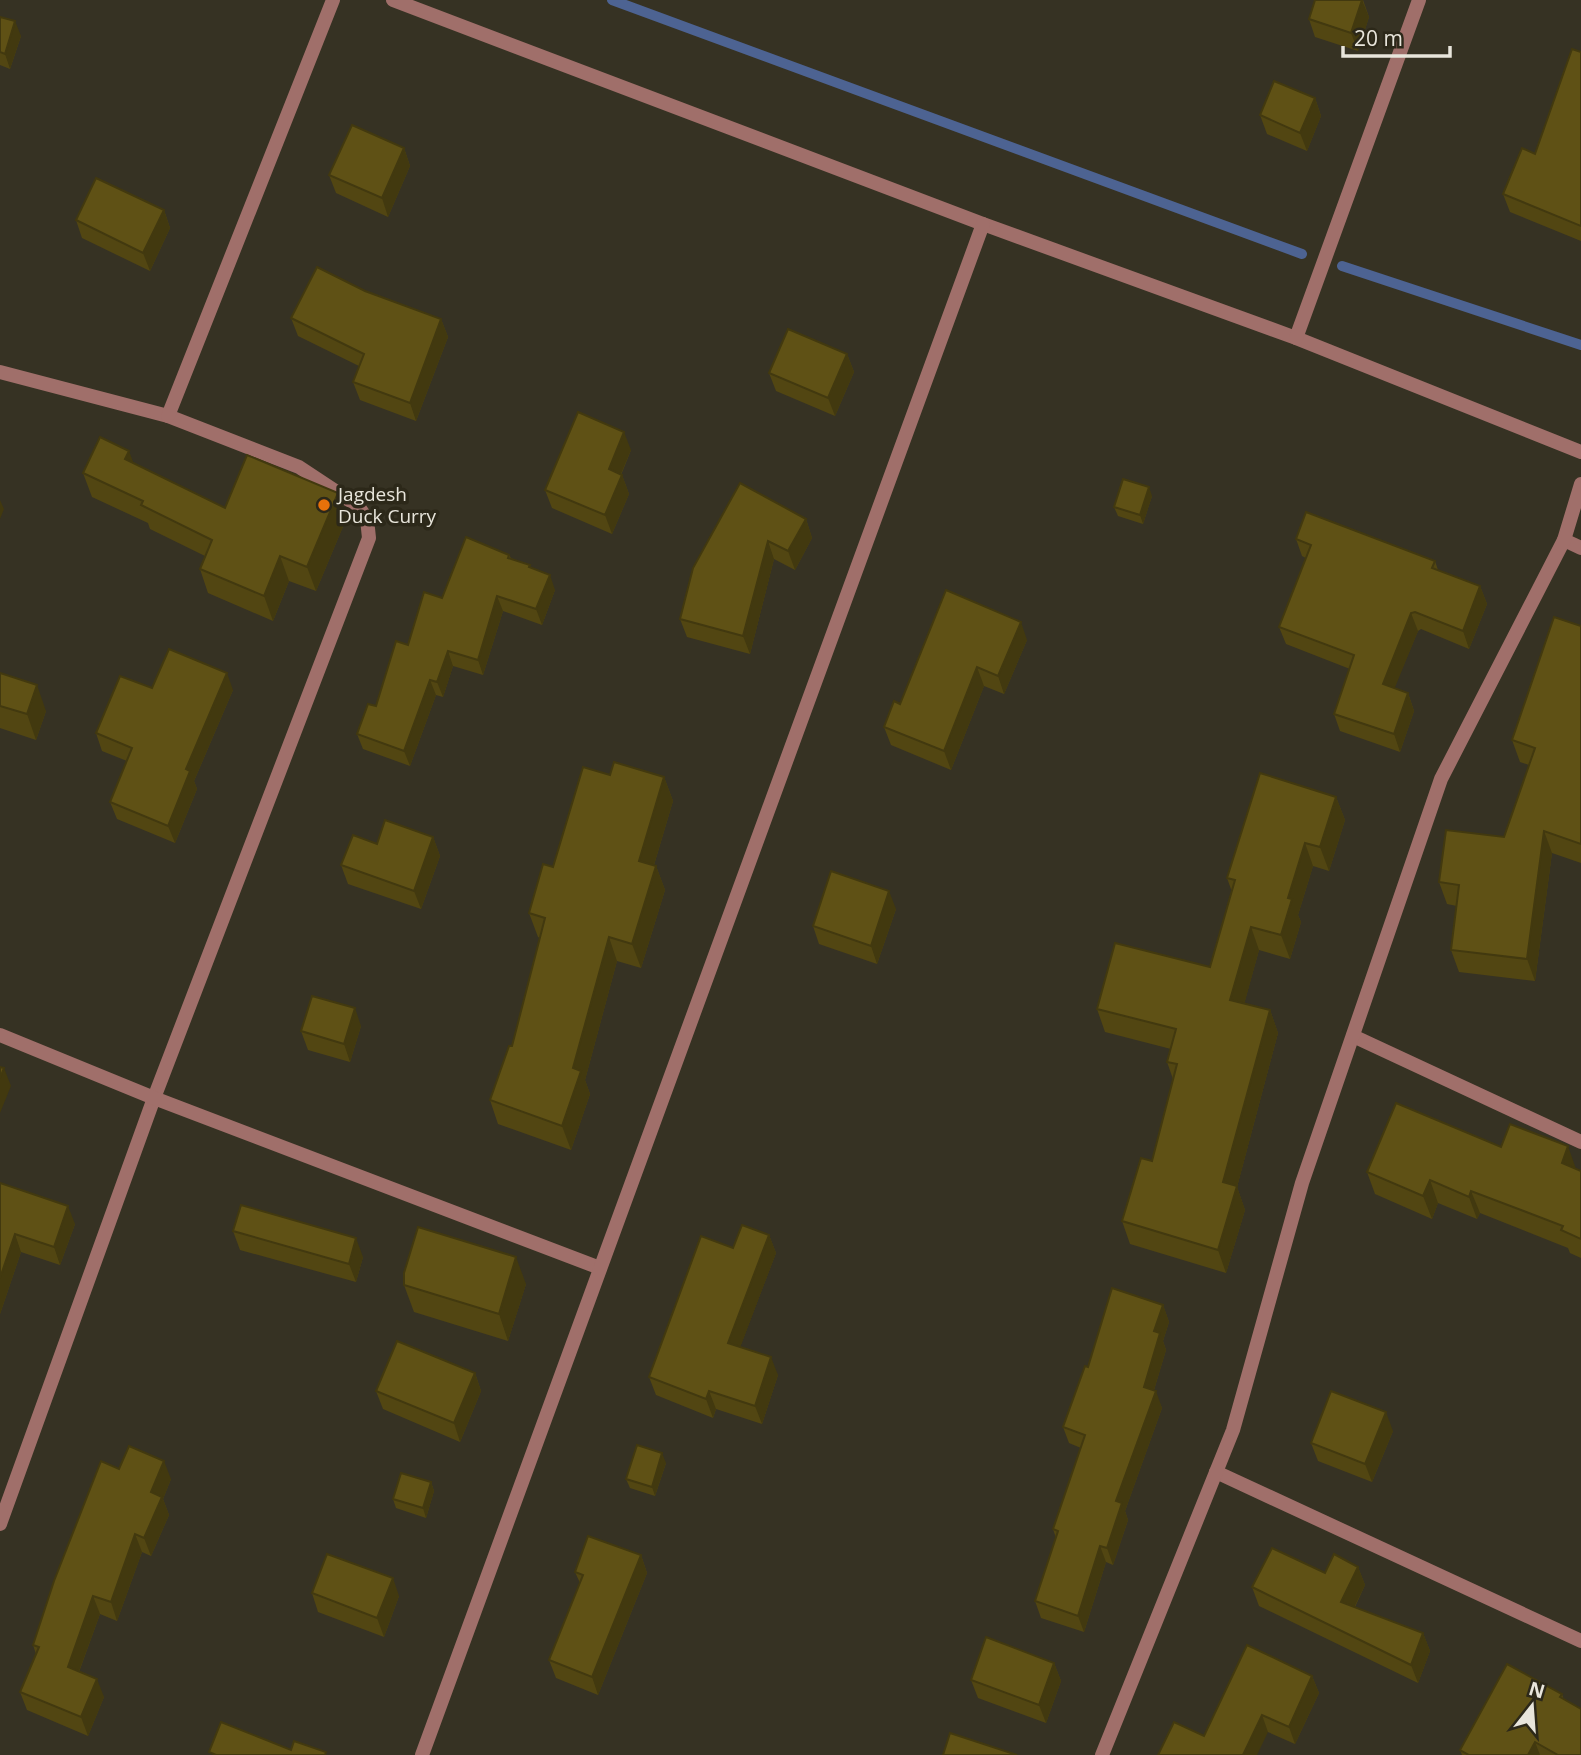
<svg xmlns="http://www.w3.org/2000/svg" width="1581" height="1755" viewBox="0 0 1581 1755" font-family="'Open Sans',sans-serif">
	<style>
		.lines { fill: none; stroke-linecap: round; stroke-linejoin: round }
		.stream { stroke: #4d6392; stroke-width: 10 }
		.street { stroke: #a06f6a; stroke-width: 14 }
		.wall { fill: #524612 }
		.shaded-wall { fill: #42390f }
		.building { fill: #5f5115; stroke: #42390f; stroke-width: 2 }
		.food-dot { fill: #e8710a; stroke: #2c2819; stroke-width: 2.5 }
		.labels { text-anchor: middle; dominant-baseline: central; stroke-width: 7; stroke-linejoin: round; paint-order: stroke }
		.poi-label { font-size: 19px; fill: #e8e5db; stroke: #2c2819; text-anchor: start }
	</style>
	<rect width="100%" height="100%" fill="#363223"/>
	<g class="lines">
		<g class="stream">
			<path d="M 612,0 L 1302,254"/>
			<path d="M 1342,266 L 1581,345"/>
		</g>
		<g class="street">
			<path d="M 393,0 L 983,224 L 1296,338 L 1581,452"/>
			<path d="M 1296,338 L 1419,0"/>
			<path d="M 0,372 L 168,416 L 299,467 L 358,506 L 367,519 L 369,538 L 154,1098 L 0,1524"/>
			<path d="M 168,416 L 333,0"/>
			<path d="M 1564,540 L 1581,548"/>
			<path d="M 0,1035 L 154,1098 L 600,1268"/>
			<path d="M 1353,1036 L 1581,1142"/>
			<path d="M 1216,1472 L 1581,1641"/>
			<path d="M 422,1755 L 983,224"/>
			<path d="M 1102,1755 L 1233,1430 L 1302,1183 L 1441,779 L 1564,540 L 1581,484"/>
		</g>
	</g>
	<g class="wall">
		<path d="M 1315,0 L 1363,0 L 1369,17 L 1358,51 L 1315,37 L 1309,19 Z"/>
		<path d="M 0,17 L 21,36 L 10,69 L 0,65 Z"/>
		<path d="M 1581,52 L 1581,241 L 1510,212 L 1503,194 L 1535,154 Z"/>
		<path d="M 1315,98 L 1321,116 L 1307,151 L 1267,134 L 1260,115 Z"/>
		<path d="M 404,148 L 410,166 L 388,217 L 336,193 L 329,175 Z"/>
		<path d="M 164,210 L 170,228 L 150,271 L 82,238 L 76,220 Z"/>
		<path d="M 365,291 L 441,319 L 448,337 L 416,421 L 360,400 L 353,382 L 359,366 L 298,336 L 291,318 Z"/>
		<path d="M 847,354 L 854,372 L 835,416 L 776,391 L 769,373 Z"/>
		<path d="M 631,450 L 621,475 L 622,475 L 629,494 L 612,534 L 552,508 L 545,490 Z"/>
		<path d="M 134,464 L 225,508 L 338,493 L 347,517 L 316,591 L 289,581 L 273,621 L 208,593 L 200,569 L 205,556 L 150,529 L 148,523 L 92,497 L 83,473 Z"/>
		<path d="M 1152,496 L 1143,524 L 1118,516 L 1114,507 Z"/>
		<path d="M 806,519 L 812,538 L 795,570 L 774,559 L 750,654 L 687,637 L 680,619 L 693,568 Z"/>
		<path d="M 1296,539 L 1435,561 L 1438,570 L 1480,586 L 1487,604 L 1469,649 L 1421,629 L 1418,631 L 1394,688 L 1408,693 L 1414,711 L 1400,752 L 1340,731 L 1334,714 L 1350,669 L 1286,644 L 1279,627 L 1306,558 L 1302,556 Z"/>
		<path d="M 509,555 L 511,558 L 530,568 L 555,590 L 542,625 L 503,611 L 483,675 L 453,666 L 443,697 L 436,695 L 410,766 L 363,749 L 357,734 L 376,706 L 408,645 L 442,598 Z"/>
		<path d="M 1581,626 L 1581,863 L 1552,853 L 1535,981 L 1459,972 L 1451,950 L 1457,906 L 1447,904 L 1439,882 L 1504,837 L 1529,765 L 1520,762 L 1512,740 Z"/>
		<path d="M 1027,640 L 1004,694 L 984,686 L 951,770 L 891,745 L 884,727 L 900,704 Z"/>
		<path d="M 0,673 L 46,711 L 36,740 L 0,728 Z"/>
		<path d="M 152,688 L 233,690 L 194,781 L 197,789 L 175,843 L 117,819 L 110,802 L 127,761 L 102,751 L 96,733 Z"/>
		<path d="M 610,775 L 664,777 L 673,801 L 654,865 L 656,866 L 665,890 L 641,968 L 617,961 L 585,1080 L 590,1094 L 571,1150 L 498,1124 L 490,1100 L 512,1046 L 540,938 L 538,937 L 529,913 L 553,867 Z"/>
		<path d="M 1336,797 L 1345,820 L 1329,871 L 1313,866 L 1298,915 L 1301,922 L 1290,959 L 1259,950 L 1244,1004 L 1270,1010 L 1278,1033 L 1237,1187 L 1245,1210 L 1226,1273 L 1130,1244 L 1122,1221 L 1152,1161 L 1173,1079 L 1167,1062 L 1171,1049 L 1105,1032 L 1097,1009 L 1210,967 L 1232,892 L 1227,878 Z"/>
		<path d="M 433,837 L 440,856 L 421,909 L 348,884 L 341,865 L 377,844 Z"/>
		<path d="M 896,909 L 877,964 L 819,944 L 813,926 Z"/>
		<path d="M 361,1026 L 350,1062 L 308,1050 L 301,1031 Z"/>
		<path d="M 1501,1147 L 1581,1171 L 1581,1258 L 1570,1253 L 1568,1248 L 1480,1213 L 1477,1219 L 1438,1203 L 1432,1219 L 1375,1194 L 1367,1172 Z"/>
		<path d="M 0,1183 L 75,1224 L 60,1265 L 21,1252 L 0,1314 Z"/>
		<path d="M 233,1231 L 363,1257 L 356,1282 L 240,1250 Z"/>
		<path d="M 769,1235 L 776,1253 L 740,1347 L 778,1375 L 762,1424 L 716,1409 L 713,1418 L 656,1395 L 649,1377 L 733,1248 Z"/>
		<path d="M 526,1284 L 508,1341 L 414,1312 L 404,1285 Z"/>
		<path d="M 1163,1305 L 1169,1322 L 1163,1341 L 1166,1350 L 1154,1390 L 1162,1408 L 1125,1511 L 1128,1520 L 1113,1565 L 1106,1562 L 1084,1632 L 1041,1618 L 1035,1601 L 1056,1538 L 1053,1529 L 1081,1448 L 1069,1443 L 1063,1427 L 1088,1367 Z"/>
		<path d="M 475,1373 L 481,1391 L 460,1442 L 383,1409 L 376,1391 Z"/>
		<path d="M 1393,1431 L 1372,1482 L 1318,1461 L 1311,1443 Z"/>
		<path d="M 666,1463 L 655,1496 L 630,1488 L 626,1479 Z"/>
		<path d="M 119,1469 L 171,1479 L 163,1499 L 169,1515 L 151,1556 L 142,1552 L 117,1621 L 100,1614 L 79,1672 L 104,1697 L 88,1736 L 27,1710 L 20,1692 L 36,1654 L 33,1645 Z"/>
		<path d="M 431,1482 L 434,1491 L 426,1518 L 396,1508 L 393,1499 Z"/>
		<path d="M 641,1555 L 647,1573 L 598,1695 L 556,1678 L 549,1660 L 580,1583 L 575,1572 Z"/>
		<path d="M 1358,1567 L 1365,1585 L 1355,1607 L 1423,1633 L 1430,1651 L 1418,1683 L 1259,1606 L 1252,1587 Z"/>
		<path d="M 312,1593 L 399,1596 L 384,1637 L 318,1612 Z"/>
		<path d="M 1054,1663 L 1061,1681 L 1046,1723 L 978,1698 L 971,1680 Z"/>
		<path d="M 1312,1676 L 1319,1693 L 1295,1744 L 1268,1732 L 1204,1736 Z"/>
		<path d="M 1562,1694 L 1581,1755 L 1462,1755 L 1460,1750 Z"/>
	</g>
	<g class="shaded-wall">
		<path d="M 1362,0 L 1369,17 L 1358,51 L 1351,33 Z"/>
		<path d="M 15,21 L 21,36 L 10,69 L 5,54 Z"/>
		<path d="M 1315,98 L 1321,116 L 1307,151 L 1300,133 Z"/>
		<path d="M 404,148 L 410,166 L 388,217 L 382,198 Z"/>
		<path d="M 164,210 L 170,228 L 150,271 L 143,253 Z"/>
		<path d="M 441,319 L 448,337 L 416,421 L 410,403 Z"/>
		<path d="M 847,354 L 854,372 L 835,416 L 828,398 Z"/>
		<path d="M 624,432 L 631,450 L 615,488 L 609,469 Z"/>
		<path d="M 129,451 L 138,475 L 125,459 Z"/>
		<path d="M 622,475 L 629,494 L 612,534 L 605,515 Z"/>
		<path d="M 1149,487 L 1152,496 L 1143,524 L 1140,515 Z"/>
		<path d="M 338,493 L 347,517 L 316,591 L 307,567 Z"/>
		<path d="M 0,500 L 4,509 L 0,519 Z"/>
		<path d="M 806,519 L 812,538 L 795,570 L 788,551 Z"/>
		<path d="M 768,541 L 774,559 L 750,654 L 743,636 Z"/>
		<path d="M 280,556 L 289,581 L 273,621 L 264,596 Z"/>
		<path d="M 550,575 L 555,590 L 542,625 L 536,609 Z"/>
		<path d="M 1480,586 L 1487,604 L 1469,649 L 1463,631 Z"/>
		<path d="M 497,596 L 503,611 L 483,675 L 478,660 Z"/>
		<path d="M 1411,613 L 1418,631 L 1389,702 L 1383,684 Z"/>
		<path d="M 1021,622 L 1027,640 L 1004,694 L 998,676 Z"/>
		<path d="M 448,651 L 453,666 L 443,697 L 437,682 Z"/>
		<path d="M 977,667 L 984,686 L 951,770 L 944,751 Z"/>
		<path d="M 227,673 L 233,690 L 194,781 L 197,789 L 175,843 L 168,826 L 186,769 Z"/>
		<path d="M 430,680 L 436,695 L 410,766 L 404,751 Z"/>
		<path d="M 37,685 L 46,711 L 36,740 L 27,714 Z"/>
		<path d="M 1408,693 L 1414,711 L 1400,752 L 1394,734 Z"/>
		<path d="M 664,777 L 673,801 L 648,885 L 639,861 Z"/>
		<path d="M 1336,797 L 1345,820 L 1329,871 L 1320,847 Z"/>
		<path d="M 1544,831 L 1552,853 L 1535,981 L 1527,959 Z"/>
		<path d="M 433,837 L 440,856 L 421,909 L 414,891 Z"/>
		<path d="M 1305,843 L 1313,866 L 1298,915 L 1301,922 L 1290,959 L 1281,935 L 1288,898 Z"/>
		<path d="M 656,866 L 665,890 L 641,968 L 632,944 Z"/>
		<path d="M 889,891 L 896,909 L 877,964 L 871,946 Z"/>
		<path d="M 1251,927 L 1259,950 L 1239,1023 L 1230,1000 Z"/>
		<path d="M 609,937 L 617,961 L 585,1080 L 590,1094 L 571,1150 L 562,1126 L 573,1068 Z"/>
		<path d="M 355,1008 L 361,1026 L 350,1062 L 344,1044 Z"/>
		<path d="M 1270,1010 L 1278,1033 L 1237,1187 L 1245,1210 L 1226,1273 L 1218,1250 L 1223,1182 Z"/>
		<path d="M 4,1068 L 11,1086 L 0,1113 L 0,1078 Z"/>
		<path d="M 1568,1146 L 1576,1169 L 1562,1163 Z"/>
		<path d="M 1430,1180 L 1438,1203 L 1432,1219 L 1423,1196 Z"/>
		<path d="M 1471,1191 L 1480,1213 L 1477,1219 L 1469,1197 Z"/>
		<path d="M 68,1206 L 75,1224 L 60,1265 L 54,1247 Z"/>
		<path d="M 15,1234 L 21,1252 L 0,1314 L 0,1278 Z"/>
		<path d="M 769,1235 L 776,1253 L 735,1361 L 728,1343 Z"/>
		<path d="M 356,1238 L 363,1257 L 356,1282 L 349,1264 Z"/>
		<path d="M 516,1257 L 526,1284 L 508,1341 L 499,1314 Z"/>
		<path d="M 1163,1305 L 1169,1322 L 1163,1341 L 1166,1350 L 1150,1403 L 1144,1387 L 1154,1331 Z"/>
		<path d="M 771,1357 L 778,1375 L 762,1424 L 755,1406 Z"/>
		<path d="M 475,1373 L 481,1391 L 460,1442 L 454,1423 Z"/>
		<path d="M 709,1391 L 716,1409 L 713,1418 L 706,1399 Z"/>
		<path d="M 1156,1391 L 1162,1408 L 1125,1511 L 1128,1520 L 1113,1565 L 1107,1548 L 1116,1501 Z"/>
		<path d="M 1386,1412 L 1393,1431 L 1372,1482 L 1365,1464 Z"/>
		<path d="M 662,1453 L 666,1463 L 655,1496 L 652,1487 Z"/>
		<path d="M 164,1461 L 171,1479 L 163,1499 L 169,1515 L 151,1556 L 144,1538 L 151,1492 Z"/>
		<path d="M 431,1482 L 434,1491 L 426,1518 L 423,1508 Z"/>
		<path d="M 135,1534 L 142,1552 L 117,1621 L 111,1602 Z"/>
		<path d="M 1100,1546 L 1106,1562 L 1084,1632 L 1078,1616 Z"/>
		<path d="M 641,1555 L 647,1573 L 598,1695 L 592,1677 Z"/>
		<path d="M 1358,1567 L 1365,1585 L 1348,1620 L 1341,1602 Z"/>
		<path d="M 393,1578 L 399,1596 L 384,1637 L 377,1618 Z"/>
		<path d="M 93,1596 L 100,1614 L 74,1685 L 68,1667 Z"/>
		<path d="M 1423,1633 L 1430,1651 L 1418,1683 L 1411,1665 Z"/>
		<path d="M 1054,1663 L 1061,1681 L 1046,1723 L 1039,1705 Z"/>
		<path d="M 1312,1676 L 1319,1693 L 1295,1744 L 1289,1727 Z"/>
		<path d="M 97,1679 L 104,1697 L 88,1736 L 81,1717 Z"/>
		<path d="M 1262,1715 L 1268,1732 L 1257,1755 L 1243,1755 Z"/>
		<path d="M 1535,1742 L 1540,1755 L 1528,1755 Z"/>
	</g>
	<g class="building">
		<path d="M 1315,0 L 1362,0 L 1351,33 L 1309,19 Z"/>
		<path d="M 0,17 L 15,21 L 5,54 L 0,52 Z"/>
		<path d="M 1572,49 L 1581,52 L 1581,226 L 1503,194 L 1522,148 L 1535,154 Z"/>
		<path d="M 1274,81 L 1315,98 L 1300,133 L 1260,115 Z"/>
		<path d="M 352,125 L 404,148 L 382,198 L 329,175 Z"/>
		<path d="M 96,178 L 164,210 L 143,253 L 76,220 Z"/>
		<path d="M 317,267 L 365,291 L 441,319 L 410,403 L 353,382 L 364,354 L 291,318 Z"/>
		<path d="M 788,329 L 847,354 L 828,398 L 769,373 Z"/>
		<path d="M 578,412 L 624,432 L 609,469 L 622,475 L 605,515 L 545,490 Z"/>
		<path d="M 100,437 L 129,451 L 125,459 L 225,508 L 247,455 L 338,493 L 307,567 L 280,556 L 264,596 L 200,569 L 212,540 L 141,505 L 143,501 L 83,473 Z"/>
		<path d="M 1123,479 L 1149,487 L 1140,515 L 1114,507 Z"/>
		<path d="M 740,483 L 806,519 L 788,551 L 768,541 L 743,636 L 680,619 L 693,568 Z"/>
		<path d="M 1306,512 L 1435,561 L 1432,568 L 1480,586 L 1463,631 L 1415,612 L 1411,613 L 1383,684 L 1408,693 L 1394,734 L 1334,714 L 1354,655 L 1279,627 L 1311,545 L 1296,539 Z"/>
		<path d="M 466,537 L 509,555 L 508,558 L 530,565 L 529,567 L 550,575 L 536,609 L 497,596 L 478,660 L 448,651 L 437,682 L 430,680 L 404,751 L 357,734 L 368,704 L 376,706 L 396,641 L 408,645 L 424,592 L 442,598 Z"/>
		<path d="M 946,590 L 1021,622 L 998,676 L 977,667 L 944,751 L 884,727 L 894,701 L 900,704 Z"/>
		<path d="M 1554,617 L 1581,626 L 1581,844 L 1544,831 L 1527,959 L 1451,950 L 1459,885 L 1439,882 L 1446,830 L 1504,837 L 1535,748 L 1512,740 Z"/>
		<path d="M 169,649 L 227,673 L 186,769 L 190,771 L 168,826 L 110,802 L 132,748 L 96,733 L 120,676 L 152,688 Z"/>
		<path d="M 0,673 L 37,685 L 27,714 L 0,706 Z"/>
		<path d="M 614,762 L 664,777 L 639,861 L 656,866 L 632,944 L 609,937 L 573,1068 L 581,1071 L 562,1126 L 490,1100 L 509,1046 L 512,1046 L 545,918 L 529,913 L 543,864 L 553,867 L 583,767 L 610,775 Z"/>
		<path d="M 1260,773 L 1336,797 L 1320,847 L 1305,843 L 1288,898 L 1292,899 L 1281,935 L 1251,927 L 1230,1000 L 1270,1010 L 1223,1182 L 1237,1186 L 1218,1250 L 1122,1221 L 1141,1158 L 1152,1161 L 1177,1064 L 1167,1062 L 1176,1029 L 1097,1009 L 1115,943 L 1210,967 L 1235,880 L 1227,878 Z"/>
		<path d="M 385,820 L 433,837 L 414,891 L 341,865 L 353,835 L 377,844 Z"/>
		<path d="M 831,871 L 889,891 L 871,946 L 813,926 Z"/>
		<path d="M 312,996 L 355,1008 L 344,1044 L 301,1031 Z"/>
		<path d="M 0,1067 L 4,1068 L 0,1078 Z"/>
		<path d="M 1396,1103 L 1501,1147 L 1510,1124 L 1568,1146 L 1562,1163 L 1581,1171 L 1581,1239 L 1561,1230 L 1563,1226 L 1471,1191 L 1469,1197 L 1430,1180 L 1423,1196 L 1367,1172 Z"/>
		<path d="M 0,1183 L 68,1206 L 54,1247 L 15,1234 L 0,1278 Z"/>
		<path d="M 241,1205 L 356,1238 L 349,1264 L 233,1231 Z"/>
		<path d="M 742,1225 L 769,1235 L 728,1343 L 771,1357 L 755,1406 L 709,1391 L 706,1399 L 649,1377 L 701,1236 L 733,1248 Z"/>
		<path d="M 418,1227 L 516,1257 L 499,1314 L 404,1285 L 404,1273 Z"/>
		<path d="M 1112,1288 L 1163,1305 L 1154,1331 L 1160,1333 L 1144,1387 L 1156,1391 L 1116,1501 L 1122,1503 L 1107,1548 L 1100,1546 L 1078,1616 L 1035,1601 L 1058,1531 L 1053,1529 L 1085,1435 L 1063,1427 L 1085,1366 L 1088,1367 Z"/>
		<path d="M 397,1341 L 475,1373 L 454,1423 L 376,1391 Z"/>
		<path d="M 1331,1391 L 1386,1412 L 1365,1464 L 1311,1443 Z"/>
		<path d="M 637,1445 L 662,1453 L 652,1487 L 626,1479 Z"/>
		<path d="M 129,1446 L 164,1461 L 151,1492 L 162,1497 L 144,1538 L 135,1534 L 111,1602 L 93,1596 L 68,1667 L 97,1679 L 81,1717 L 20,1692 L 39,1647 L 33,1645 L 54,1581 L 101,1461 L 119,1469 Z"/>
		<path d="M 401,1473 L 431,1482 L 423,1508 L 393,1499 Z"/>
		<path d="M 588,1536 L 641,1555 L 592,1677 L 549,1660 L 583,1575 L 575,1572 Z"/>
		<path d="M 1272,1548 L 1325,1573 L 1334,1554 L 1358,1567 L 1341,1602 L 1423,1633 L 1411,1665 L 1252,1587 Z"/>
		<path d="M 327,1554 L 393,1578 L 377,1618 L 312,1593 Z"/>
		<path d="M 986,1637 L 1054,1663 L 1039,1705 L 971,1680 Z"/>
		<path d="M 1247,1645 L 1312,1676 L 1289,1727 L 1262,1715 L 1243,1755 L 1158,1755 L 1174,1722 L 1204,1736 Z"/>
		<path d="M 1507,1664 L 1562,1694 L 1560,1697 L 1581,1709 L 1581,1755 L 1558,1755 L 1535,1742 L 1528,1755 L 1469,1755 L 1460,1750 Z"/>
		<path d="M 221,1722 L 291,1750 L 294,1741 L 326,1752 L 325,1755 L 216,1755 L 209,1752 Z"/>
		<path d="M 950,1733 L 1017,1755 L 943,1755 Z"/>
	</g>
	<circle class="food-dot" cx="324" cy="505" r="7"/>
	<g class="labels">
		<g class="poi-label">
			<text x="338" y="494">Jagdesh<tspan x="338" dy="22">Duck Curry</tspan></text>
		</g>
	</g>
	<g transform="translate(1532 1706) rotate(17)" stroke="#2c2819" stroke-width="5" paint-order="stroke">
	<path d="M0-5L12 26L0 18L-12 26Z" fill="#e8e5db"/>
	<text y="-10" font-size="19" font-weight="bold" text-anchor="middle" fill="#e8e5db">N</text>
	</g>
	<path d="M1343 46v10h107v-10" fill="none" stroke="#e8e5db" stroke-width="3.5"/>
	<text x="1354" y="46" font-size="21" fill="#e8e5db" stroke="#2c2819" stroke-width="5" paint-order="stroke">20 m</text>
</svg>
